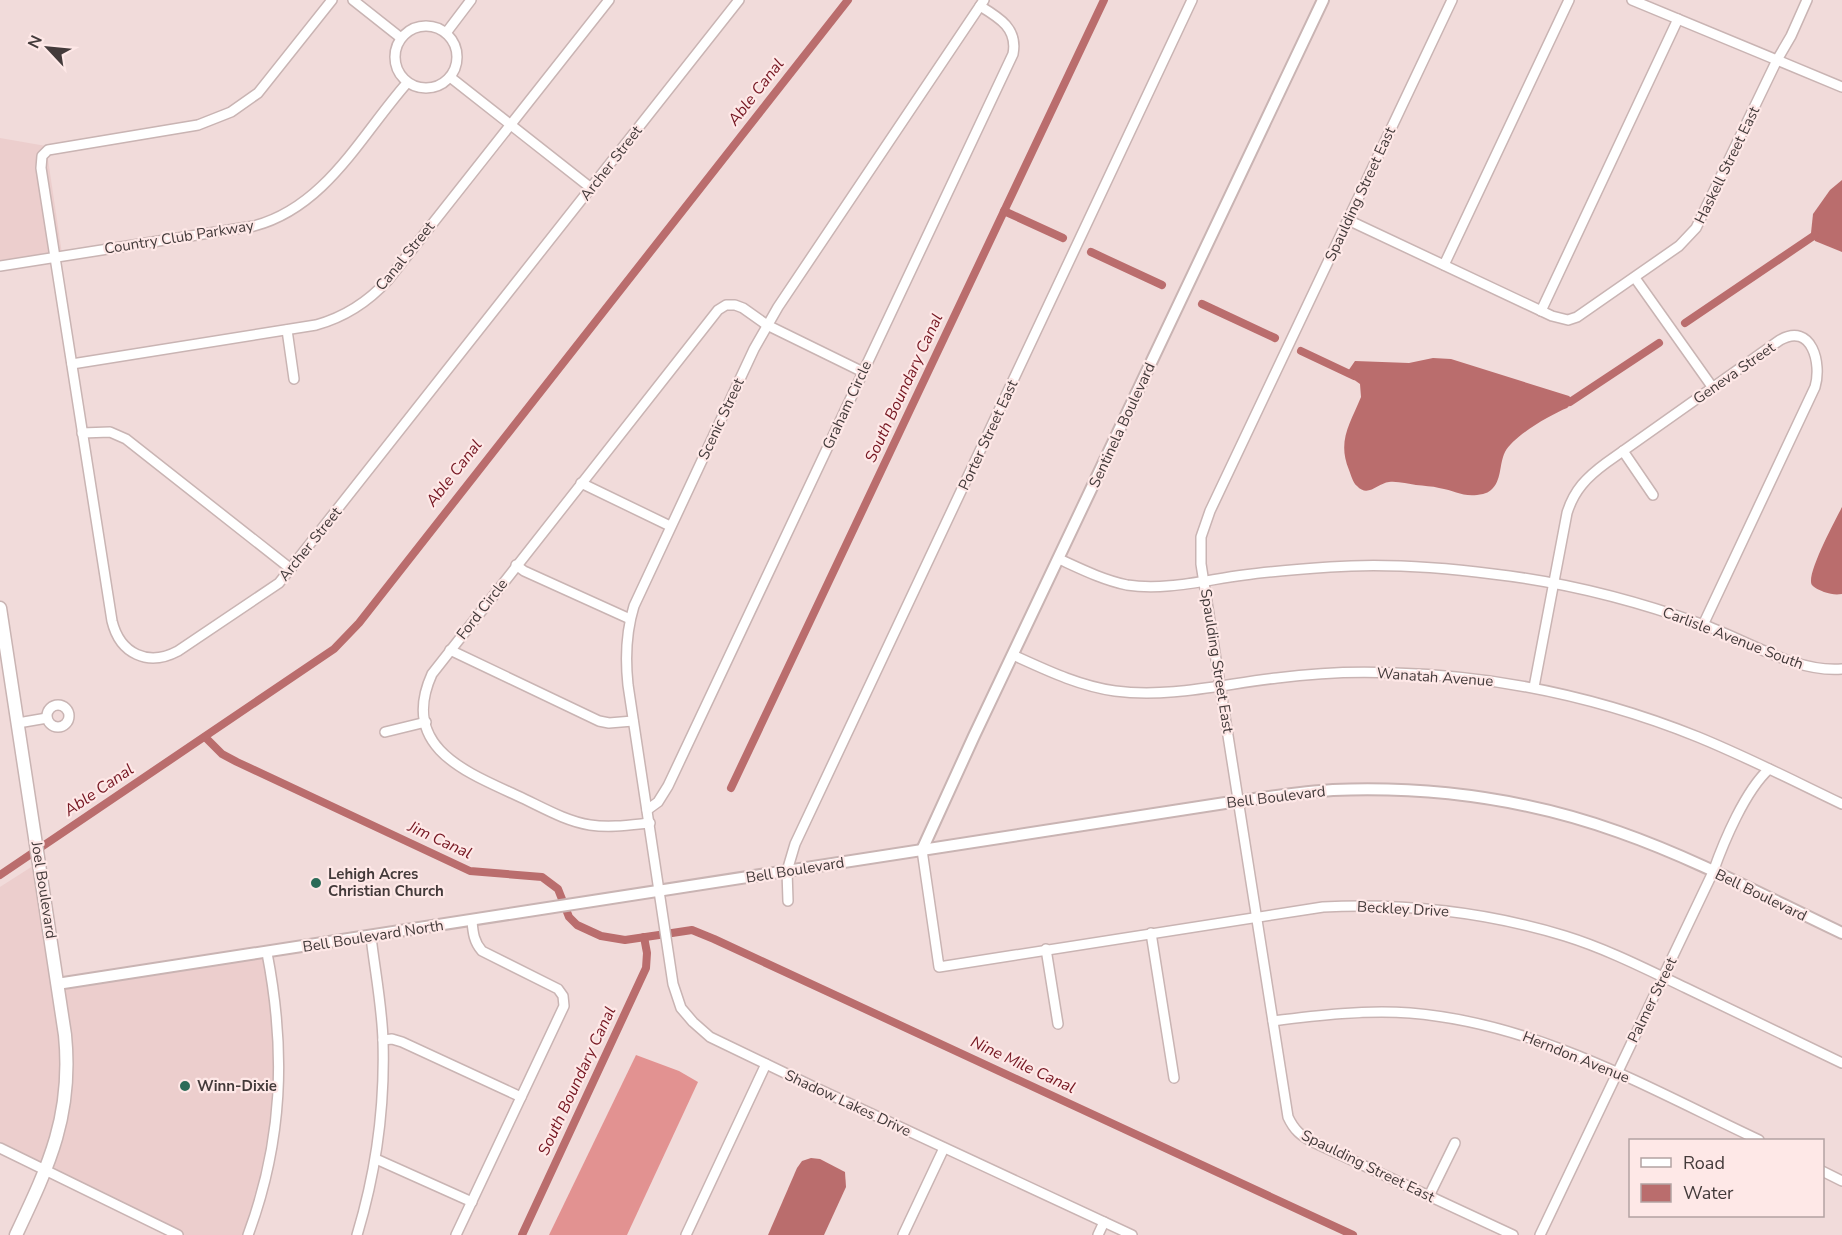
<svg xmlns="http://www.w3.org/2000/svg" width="1842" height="1235" viewBox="0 0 1842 1235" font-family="'Nunito Sans',sans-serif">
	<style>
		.built { fill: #eccecd }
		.forest { fill: #e29291 }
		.water { fill: #ba6d6d }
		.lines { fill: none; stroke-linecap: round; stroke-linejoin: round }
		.canal { stroke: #ba6d6d; stroke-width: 8 }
		.minor-casing { stroke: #c9b4b3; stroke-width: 12 }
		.tertiary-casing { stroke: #c9b4b3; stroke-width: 14 }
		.secondary-casing { stroke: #c9b4b3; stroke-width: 15 }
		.minor { stroke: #fff; stroke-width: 9 }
		.tertiary { stroke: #fff; stroke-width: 10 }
		.secondary { stroke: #fff; stroke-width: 12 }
		.poi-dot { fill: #2c6b58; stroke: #fee8e7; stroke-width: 2 }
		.labels { text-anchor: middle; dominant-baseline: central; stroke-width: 4.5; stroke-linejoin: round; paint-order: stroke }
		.street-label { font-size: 15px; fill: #433a3a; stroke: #fee8e7 }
		.poi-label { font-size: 15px; font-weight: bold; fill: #433a3a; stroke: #fee8e7; text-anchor: start }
		.water-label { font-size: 16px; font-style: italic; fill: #751621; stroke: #fee8e7 }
	</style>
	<rect width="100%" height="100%" fill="#f1dbda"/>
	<g class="built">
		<path d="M 0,138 L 46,146 L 62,254 L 0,265 Z"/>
		<path d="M 36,864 L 61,1035 L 62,1096 L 42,1168 L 0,1147 L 0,887 Z"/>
		<path d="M 271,957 L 281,1112 L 250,1235 L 179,1235 L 50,1172 L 61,1141 L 70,1098 L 72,1073 L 62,988 Z"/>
	</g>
	<path class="forest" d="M 636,1055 L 679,1071 L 698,1082 L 627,1235 L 549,1235 Z"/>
	<g class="water">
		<path d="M 1842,180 L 1842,252 L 1815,241 L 1811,233 L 1813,214 L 1830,190 Z"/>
		<path d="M 1433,358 L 1451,359 L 1569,396 L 1574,401 L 1567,408 C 1550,415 1513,436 1505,452 C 1499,464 1502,481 1491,490 C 1489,492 1486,493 1483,494 C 1463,498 1457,491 1439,488 C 1432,486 1424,486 1416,485 C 1408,484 1398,481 1389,482 C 1378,483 1368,498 1357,486 C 1353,483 1351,475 1349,470 C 1337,441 1350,424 1361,397 L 1360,384 L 1346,374 L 1355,361 L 1409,363 Z"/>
		<path d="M 1842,507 L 1842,594 C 1835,595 1831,594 1824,592 C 1820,590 1814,588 1812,585 C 1805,576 1836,519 1842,507 Z"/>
		<path d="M 811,1158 L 820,1159 L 845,1172 L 846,1187 L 824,1235 L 768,1235 L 797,1168 L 802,1161 Z"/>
	</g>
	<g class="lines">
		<g class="canal">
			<path d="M 1004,211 L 1063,238"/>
			<path d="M 1091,252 L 1162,285"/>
			<path d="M 1202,304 L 1275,338"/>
			<path d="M 1685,323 L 1815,235"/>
			<path d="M 1301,351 L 1354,376"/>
			<path d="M 1570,402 L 1659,343"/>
			<path d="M 205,737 L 222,754 L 237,762 L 470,871 L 542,877 L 558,889 L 569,917 L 577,925 L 601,936 L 625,940 L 659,935"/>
			<path d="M 731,788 L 1104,0"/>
			<path d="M 0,875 L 334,649 L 359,623 L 848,0"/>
			<path d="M 672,933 L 692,930 L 714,939 L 1353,1235"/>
			<path d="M 522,1235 L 646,968 L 647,953 L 644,937"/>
		</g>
		<g class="minor-casing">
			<g id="minor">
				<path d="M 332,0 L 258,93 L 231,112 L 198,125 L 48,150 L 42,156 L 41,168 L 112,621 C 120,654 148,667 178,651 L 279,583 L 739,0"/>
				<path d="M 353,0 L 401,38"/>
				<path d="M 984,0 L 778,307 L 754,349 L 634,606 C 626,632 625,657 628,685 L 673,984 L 681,1008 L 693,1022 L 710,1037 L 816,1088 L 1132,1235"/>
				<path d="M 1452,0 L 1210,511 L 1201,537 L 1201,564 L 1288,1117 C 1294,1130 1301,1136 1313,1142 L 1513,1235"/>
				<path d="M 1632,0 L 1842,87"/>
				<circle cx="426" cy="57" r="31"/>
				<path d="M 446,33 L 471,0"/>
				<path d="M 450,77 L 591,188"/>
				<path d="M 1348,220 L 1552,316 L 1568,320 L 1577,317 L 1679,246 L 1696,228 L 1777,60 L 1791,36 L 1807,0"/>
				<path d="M 1444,265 L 1569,0"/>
				<path d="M 0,266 L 254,226 C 326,207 361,135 407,83"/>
				<path d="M 1635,278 L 1713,388"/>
				<path d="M 1541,311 L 1678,19"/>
				<path d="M 287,330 L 294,379"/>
				<path d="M 72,364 L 316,325 C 345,317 368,302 388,280 L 609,0"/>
				<path d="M 82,433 L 110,432 L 126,439 L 291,569"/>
				<path d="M 1623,451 L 1653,495"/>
				<path d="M 581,483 L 670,526"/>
				<path d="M 1059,559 C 1081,569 1103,580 1127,585 C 1165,591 1205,580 1244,575 C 1272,571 1301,569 1330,567 C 1384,563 1439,567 1493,574 C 1564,582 1634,600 1701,624 C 1745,639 1795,673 1842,669"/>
				<path d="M 516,565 L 524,571 L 630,619"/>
				<path d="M 450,650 L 599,721 L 609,723 L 633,721"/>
				<path d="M 1013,655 C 1046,670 1079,686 1115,691 C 1170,698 1223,684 1277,678 C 1316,673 1355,671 1395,673 C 1499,676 1601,698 1698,737 C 1747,757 1794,781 1842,804"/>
				<path d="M 1534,687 L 1567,513 C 1574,490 1587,477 1606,463 L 1780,340 C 1812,322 1822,364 1815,387 L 1703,625"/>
				<circle cx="58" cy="716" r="11"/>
				<path d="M 18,723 L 47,718"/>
				<path d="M 385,732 L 426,722"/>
				<path d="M 647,810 L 658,802 L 668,786 L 1013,54 C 1018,29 1000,18 980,6"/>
				<path d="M 650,823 C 630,825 610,828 590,825 C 565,821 542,807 518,796 C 466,772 399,747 432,674 L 718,310 L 726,305 L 735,305 L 743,308 L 767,325 L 863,372"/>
				<path d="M 922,850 L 939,967 L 1323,907 C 1405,903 1486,912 1565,936 C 1607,949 1646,969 1686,988 C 1738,1013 1790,1038 1842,1063"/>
				<path d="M 788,901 L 787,871 L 795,844 L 1192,0"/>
				<path d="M 1151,933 L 1174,1078"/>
				<path d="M 1046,949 L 1058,1024"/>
				<path d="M 1273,1021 C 1319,1015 1364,1010 1410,1013 C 1536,1023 1646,1087 1759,1140"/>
				<path d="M 383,1040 L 392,1039 L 402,1042 L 521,1097"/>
				<path d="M 0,1148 L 178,1235"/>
				<path d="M 376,1159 L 472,1202"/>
				<path d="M 1822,1171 L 1842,1181"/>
				<path d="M 1429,1196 L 1455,1143"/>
				<path d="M 248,1235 C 283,1141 286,1051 267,953"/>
				<path d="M 357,1235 C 376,1172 385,1107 383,1041 C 382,1006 375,971 371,937"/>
				<path d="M 456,1235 L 564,1006 L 563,996 L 558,989 L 482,951 C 474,942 473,933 472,921"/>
				<path d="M 686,1235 L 766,1064"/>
				<path d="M 903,1235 L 944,1148"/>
				<path d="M 1098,1235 L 1104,1222"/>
				<path d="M 1540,1235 L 1713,872 C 1724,841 1745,791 1769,769"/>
			</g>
		</g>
		<g class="tertiary-casing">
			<g id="tertiary">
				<path d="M 922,850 L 974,736 L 1323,0"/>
				<path d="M 57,984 L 1238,801 C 1269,797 1301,792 1333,790 C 1430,786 1527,799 1619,832 C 1696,859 1768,898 1842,933"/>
			</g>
		</g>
		<g class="secondary-casing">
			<path id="secondary" d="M 0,608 L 65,1035 C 73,1115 49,1165 16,1235"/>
		</g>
		<use href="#minor" class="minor"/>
		<use href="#tertiary" class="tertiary"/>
		<use href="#secondary" class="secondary"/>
	</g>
	<g class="poi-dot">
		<circle cx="316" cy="883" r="6"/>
		<circle cx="185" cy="1086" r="6"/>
	</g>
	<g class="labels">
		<g class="street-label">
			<text transform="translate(611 163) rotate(-52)">Archer Street</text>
			<text transform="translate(1727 165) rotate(-64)">Haskell Street East</text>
			<text transform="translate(1360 194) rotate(-65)">Spaulding Street East</text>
			<text transform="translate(179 237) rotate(-9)">Country Club Parkway</text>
			<text transform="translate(405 256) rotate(-51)">Canal Street</text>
			<text transform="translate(1734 373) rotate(-35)">Geneva Street</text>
			<text transform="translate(847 405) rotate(-65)">Graham Circle</text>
			<text transform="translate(721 419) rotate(-65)">Scenic Street</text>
			<text transform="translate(1122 425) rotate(-65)">Sentinela Boulevard</text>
			<text transform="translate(988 435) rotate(-65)">Porter Street East</text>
			<text transform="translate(310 544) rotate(-51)">Archer Street</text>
			<text transform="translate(482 609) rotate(-52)">Ford Circle</text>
			<text transform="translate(1733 638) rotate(21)">Carlisle Avenue South</text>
			<text transform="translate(1217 661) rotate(81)">Spaulding Street East</text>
			<text transform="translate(1435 677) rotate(4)">Wanatah Avenue</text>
			<text transform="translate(1276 797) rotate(-7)">Bell Boulevard</text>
			<text transform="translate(795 870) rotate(-9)">Bell Boulevard</text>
			<text transform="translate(44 890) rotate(81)">Joel Boulevard</text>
			<text transform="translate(1761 895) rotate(26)">Bell Boulevard</text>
			<text transform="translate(1403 909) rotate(3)">Beckley Drive</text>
			<text transform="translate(373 936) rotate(-9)">Bell Boulevard North</text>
			<text transform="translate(1652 1000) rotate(-64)">Palmer Street</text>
			<text transform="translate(1576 1057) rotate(22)">Herndon Avenue</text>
			<text transform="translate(848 1103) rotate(25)">Shadow Lakes Drive</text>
			<text transform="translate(1368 1166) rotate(26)">Spaulding Street East</text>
		</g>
		<g class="poi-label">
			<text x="328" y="874">Lehigh Acres<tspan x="328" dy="17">Christian Church</tspan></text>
			<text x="197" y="1086">Winn-Dixie</text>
		</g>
		<g class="water-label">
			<text transform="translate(756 92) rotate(-52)">Able Canal</text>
			<text transform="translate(904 388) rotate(-65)">South Boundary Canal</text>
			<text transform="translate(454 473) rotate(-52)">Able Canal</text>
			<text transform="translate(99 790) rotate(-34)">Able Canal</text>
			<text transform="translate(440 840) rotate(25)">Jim Canal</text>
			<text transform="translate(1023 1065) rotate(25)">Nine Mile Canal</text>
			<text transform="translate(577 1081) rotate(-65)">South Boundary Canal</text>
		</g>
	</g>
	<rect x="1629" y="1139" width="195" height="78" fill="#fee8e7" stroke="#b3a2a2" stroke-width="1.5"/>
	<rect x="1641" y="1158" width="30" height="9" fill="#ffffff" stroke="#b3a2a2" stroke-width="1.5"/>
	<text x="1683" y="1169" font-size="18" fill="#433a3a">Road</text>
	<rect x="1641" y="1184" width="30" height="18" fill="#ba6d6d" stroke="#b3a2a2" stroke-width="1.5"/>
	<text x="1683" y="1199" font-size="18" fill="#433a3a">Water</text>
	<g transform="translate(48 48) rotate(296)" stroke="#fee8e7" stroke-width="4.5" paint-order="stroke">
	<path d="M0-4.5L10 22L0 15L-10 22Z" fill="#433a3a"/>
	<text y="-9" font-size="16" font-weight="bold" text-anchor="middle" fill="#433a3a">N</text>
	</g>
</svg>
